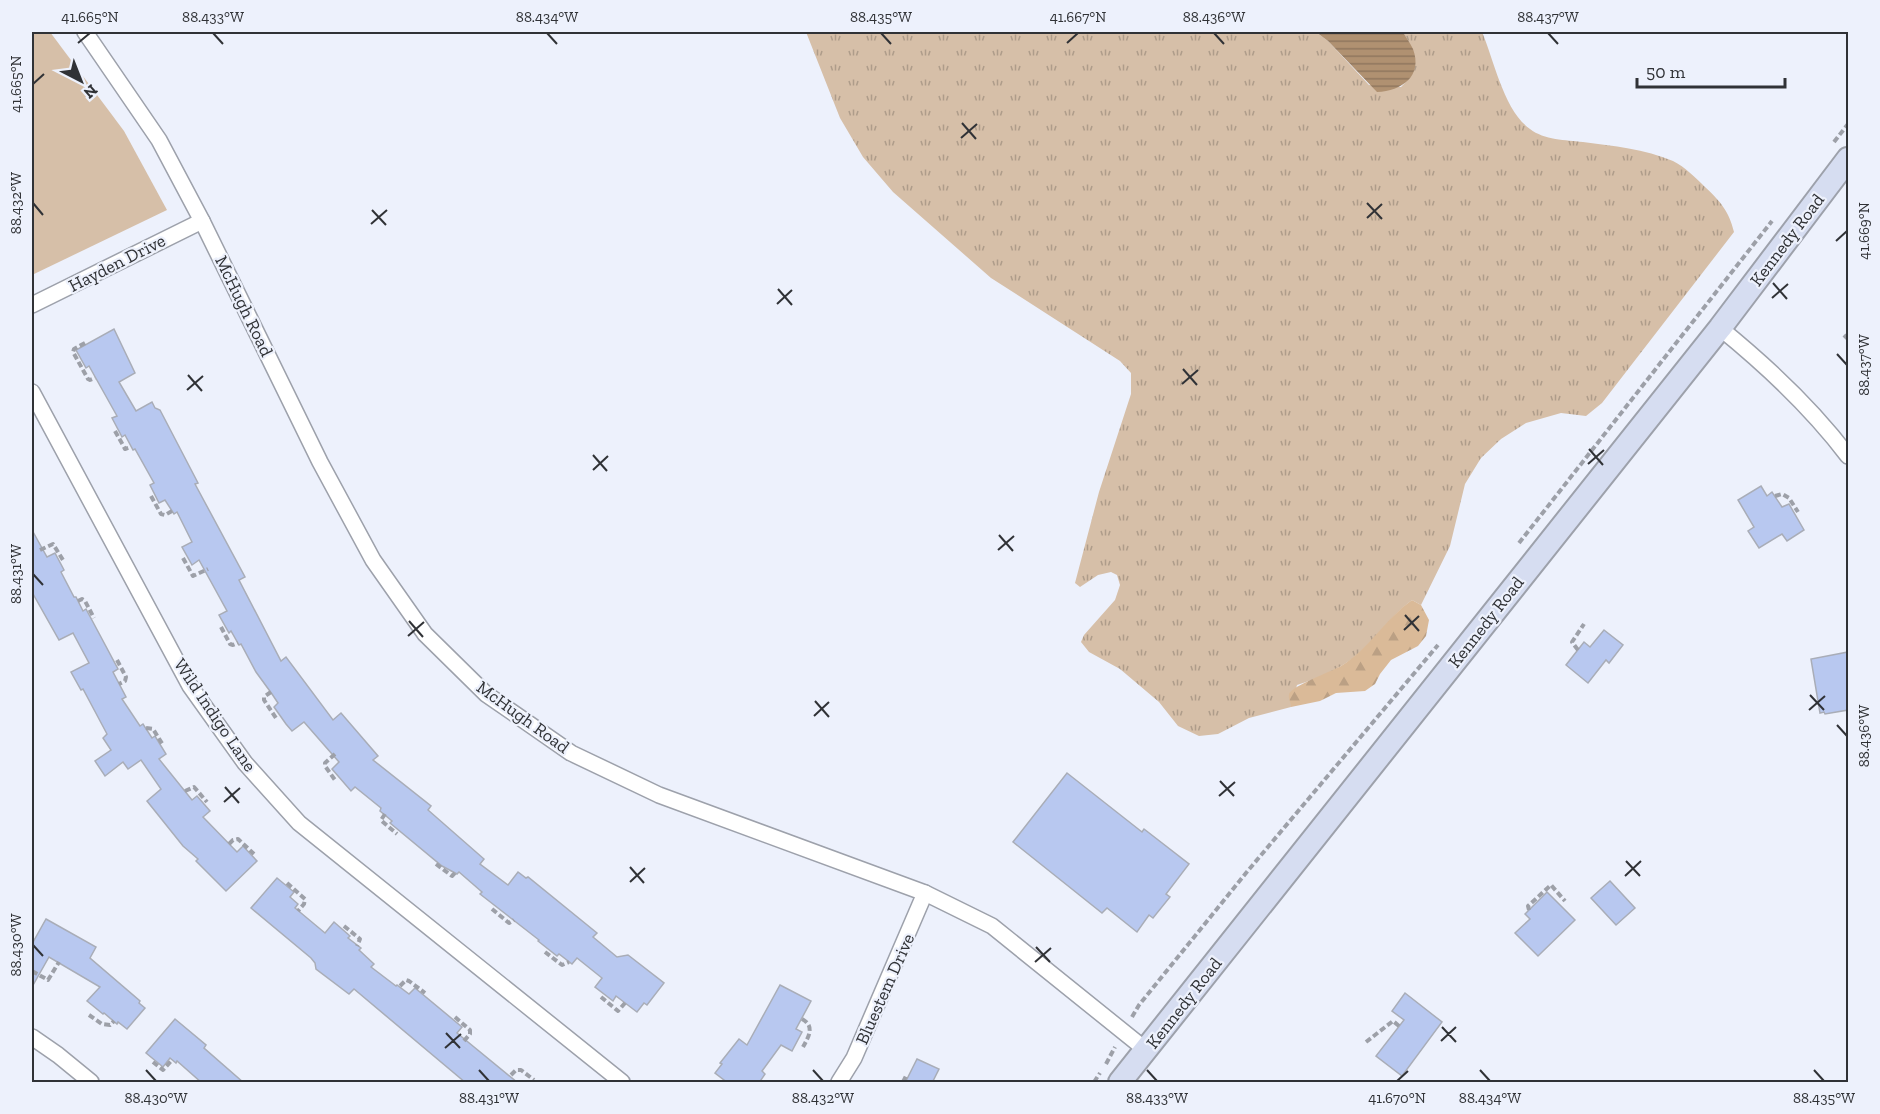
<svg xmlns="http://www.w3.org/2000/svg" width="1880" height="1114" viewBox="0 0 1880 1114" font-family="'Zilla Slab',serif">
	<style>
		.grass { fill: url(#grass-tufts) }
		.forest { fill: url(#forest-firs) }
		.park { fill: #d6bfa8 }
		.water { fill: url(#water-rules) }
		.building { fill: #b8c8f0; stroke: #a9adb7; stroke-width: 1.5 }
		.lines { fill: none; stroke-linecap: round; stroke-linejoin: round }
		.minor-casing { stroke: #9da1ab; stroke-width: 18 }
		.secondary-casing { stroke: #9da1ab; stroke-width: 26 }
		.path { stroke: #9da0a8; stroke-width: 4; stroke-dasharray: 6 3; stroke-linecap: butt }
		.minor { stroke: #fff; stroke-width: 15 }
		.secondary { stroke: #d6ddf1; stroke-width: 22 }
		.ticks { fill: none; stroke: #303236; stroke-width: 2 }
		.labels { text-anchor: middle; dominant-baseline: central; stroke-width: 4.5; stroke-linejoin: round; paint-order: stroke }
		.street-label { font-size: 18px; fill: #303236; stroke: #edf1fc }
		.neatline { fill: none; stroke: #303236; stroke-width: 2 }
		.ticks-label { font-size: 15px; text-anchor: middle; fill: #303236 }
	</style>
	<defs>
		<pattern id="grass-tufts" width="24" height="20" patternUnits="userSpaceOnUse" patternTransform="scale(1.5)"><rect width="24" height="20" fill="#d6bfa8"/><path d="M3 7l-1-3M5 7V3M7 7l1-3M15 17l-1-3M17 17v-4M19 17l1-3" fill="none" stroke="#ae9c8a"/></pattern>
		<pattern id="forest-firs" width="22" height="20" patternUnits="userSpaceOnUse" patternTransform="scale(1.5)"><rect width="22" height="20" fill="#daba98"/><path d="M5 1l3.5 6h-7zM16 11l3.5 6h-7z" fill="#bba084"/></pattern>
		<pattern id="water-rules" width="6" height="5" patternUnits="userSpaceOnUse" patternTransform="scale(1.5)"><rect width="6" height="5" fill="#b09171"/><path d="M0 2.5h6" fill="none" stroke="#90775e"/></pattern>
	</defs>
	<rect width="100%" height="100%" fill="#edf1fc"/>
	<path class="grass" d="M 806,32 L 1316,32 L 1328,41 L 1369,85 L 1401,87 C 1421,69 1415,53 1403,32 L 1482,32 C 1494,60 1504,111 1530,129 C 1544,140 1566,140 1583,142 C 1613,146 1645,149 1673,161 C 1685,167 1696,178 1705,187 C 1720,201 1729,211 1734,232 L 1602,403 L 1586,416 L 1561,413 L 1526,423 L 1501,439 L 1481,458 L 1465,484 L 1450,546 L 1421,605 L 1412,600 C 1391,615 1378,637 1359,653 C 1341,669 1319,678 1297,685 L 1291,707 L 1249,718 L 1218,734 L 1199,736 L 1178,726 L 1159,702 L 1120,669 L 1089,652 L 1081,642 L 1084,635 L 1115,600 L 1120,585 L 1117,575 L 1111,572 L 1098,575 L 1080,587 L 1075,583 L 1099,492 L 1131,394 L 1131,373 L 1120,361 L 991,278 L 893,192 L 863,157 L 840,118 Z"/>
	<path class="forest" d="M 1412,600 L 1421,605 L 1429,620 L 1426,636 L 1418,646 L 1391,660 L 1380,674 L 1375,684 L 1365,691 L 1336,693 L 1320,701 L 1291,707 C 1291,702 1288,699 1289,694 C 1292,686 1330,672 1341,666 C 1369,649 1385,619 1412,600 Z"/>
	<path class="park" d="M 32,32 L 50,32 L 124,131 L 167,210 L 32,275 Z"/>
	<path class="water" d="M 1316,32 L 1403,32 C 1406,37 1410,43 1413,49 C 1423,76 1402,91 1377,92 L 1328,41 Z"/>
	<g class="building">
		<path d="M 114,329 L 135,373 L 119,382 L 136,411 L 152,402 L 155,408 L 160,410 L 198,483 L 195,484 L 245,577 L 239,580 L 281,661 L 286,657 L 333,720 L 341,713 L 378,756 L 373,760 L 431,806 L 428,810 L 484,859 L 480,864 L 508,885 L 518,872 L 526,878 L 528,877 L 597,933 L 593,937 L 617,957 L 628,955 L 664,983 L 647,1005 L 644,1003 L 637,1012 L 616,996 L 613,1001 L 595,987 L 602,978 L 577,958 L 572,964 L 559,954 L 557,956 L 538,941 L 539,940 L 480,894 L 482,892 L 459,872 L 457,874 L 442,866 L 390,823 L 392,821 L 380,811 L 381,808 L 355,787 L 351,791 L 332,769 L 339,762 L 304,722 L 292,731 L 286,724 L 274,707 L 278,703 L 272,694 L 256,672 L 241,644 L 239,645 L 231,631 L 229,633 L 219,615 L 227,611 L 199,560 L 192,565 L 182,547 L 192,542 L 177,512 L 174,514 L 165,500 L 159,503 L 150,485 L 154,483 L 135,449 L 133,450 L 125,435 L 122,437 L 112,418 L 117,416 L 89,366 L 86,368 L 76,350 Z"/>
		<path d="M 1761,486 L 1767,496 L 1772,492 L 1782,507 L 1789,504 L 1804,530 L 1787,541 L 1782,534 L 1759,548 L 1748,531 L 1754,527 L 1738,500 Z"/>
		<path d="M 32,530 L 47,557 L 55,553 L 64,570 L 61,572 L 74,597 L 76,597 L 83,611 L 86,609 L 118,669 L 113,672 L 126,697 L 122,699 L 140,726 L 143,724 L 152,738 L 155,736 L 166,754 L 159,759 L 192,800 L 197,796 L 210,811 L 203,817 L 237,852 L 243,846 L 257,861 L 226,891 L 196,861 L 198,859 L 183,846 L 147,801 L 161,789 L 141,760 L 128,769 L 123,762 L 105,776 L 95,761 L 111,750 L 103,738 L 107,734 L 83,689 L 81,690 L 71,672 L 89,663 L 73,633 L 59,640 L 32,592 Z"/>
		<path d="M 1604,630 L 1623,645 L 1609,663 L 1606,660 L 1588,683 L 1566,665 L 1584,642 L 1590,647 Z"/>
		<path d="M 1848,652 L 1848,710 L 1825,714 L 1824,712 L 1820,713 L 1811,659 Z"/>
		<path d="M 1067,773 L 1142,832 L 1144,829 L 1189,864 L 1166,894 L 1170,897 L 1153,918 L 1149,915 L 1137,932 L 1107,908 L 1102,913 L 1013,842 Z"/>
		<path d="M 277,878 L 294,892 L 290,897 L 298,904 L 295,908 L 325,933 L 334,922 L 350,936 L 348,938 L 361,948 L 359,950 L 374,964 L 371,967 L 396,986 L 397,985 L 409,994 L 415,988 L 462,1027 L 457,1033 L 518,1083 L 466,1083 L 354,989 L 349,994 L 316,969 L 315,963 L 311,958 L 251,908 Z"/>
		<path d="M 1610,881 L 1635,908 L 1616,925 L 1591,898 Z"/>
		<path d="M 1547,892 L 1575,920 L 1538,956 L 1515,933 L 1530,919 L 1525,914 Z"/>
		<path d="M 46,919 L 96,947 L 90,958 L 140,1001 L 139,1003 L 145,1008 L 127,1029 L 118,1022 L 117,1024 L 104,1013 L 103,1014 L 87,1001 L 100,987 L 49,957 L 32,987 L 32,944 Z"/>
		<path d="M 780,985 L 811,1001 L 796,1029 L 802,1032 L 792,1051 L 781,1045 L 762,1071 L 765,1074 L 759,1083 L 728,1083 L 715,1073 L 722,1064 L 720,1063 L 739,1039 L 747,1045 Z"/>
		<path d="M 1405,993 L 1442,1022 L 1402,1076 L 1376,1056 L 1404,1020 L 1392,1011 Z"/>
		<path d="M 175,1019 L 206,1045 L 204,1048 L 244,1083 L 202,1083 L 177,1061 L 176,1063 L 170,1058 L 163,1067 L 146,1053 Z"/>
		<path d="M 917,1059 L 939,1069 L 932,1083 L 905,1083 Z"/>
	</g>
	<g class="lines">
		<g class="minor-casing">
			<g id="minor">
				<path d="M 85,32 L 159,140 L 202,221 L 320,462 L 373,560 L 425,634 L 486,694 L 571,753 L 659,795 L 925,893 L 992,926 L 1146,1050"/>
				<path d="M 32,305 L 202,221"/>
				<path d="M 1720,328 C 1768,367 1811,407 1848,456"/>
				<path d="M 32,392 L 190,686 L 245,763 L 299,823 L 622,1082"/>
				<path d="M 32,1037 L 58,1055 L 91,1082"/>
				<path d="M 839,1082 L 854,1058 L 925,893"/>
			</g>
		</g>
		<g class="secondary-casing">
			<path id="secondary" d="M 1120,1082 L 1720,328 L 1848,159"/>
		</g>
		<g class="path">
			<path d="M 1834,142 L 1848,124"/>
			<path d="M 1844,335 L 1848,339"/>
			<path d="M 85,343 L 74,349 L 73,352 L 88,379 L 90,380 L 95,378"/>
			<path d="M 115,431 L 124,447 L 125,449 L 131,447"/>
			<path d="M 151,496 L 161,514 L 165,515 L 172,511"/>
			<path d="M 1775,496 L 1782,494 L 1789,498 L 1798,512"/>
			<path d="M 1519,543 L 1772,221"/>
			<path d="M 40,550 L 53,544 L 63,560"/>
			<path d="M 183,558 L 193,576 L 208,569"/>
			<path d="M 78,601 L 82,599 L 85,601 L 94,618"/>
			<path d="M 221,627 L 230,644 L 233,645 L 238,643"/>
			<path d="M 1578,650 L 1572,642 L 1584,624"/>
			<path d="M 117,660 L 126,677 L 125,681 L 119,684"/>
			<path d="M 271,692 L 264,697 L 264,700 L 276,718"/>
			<path d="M 146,728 L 153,729 L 163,745"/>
			<path d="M 335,754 L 325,763 L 325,766 L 335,780"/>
			<path d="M 185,791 L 194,787 L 207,802"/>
			<path d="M 385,814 L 381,820 L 383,822 L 397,834"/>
			<path d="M 229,844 L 233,840 L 238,839 L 254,854"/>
			<path d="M 436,864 L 452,876 L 455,873"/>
			<path d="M 287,883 L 305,899 L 304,904 L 298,911"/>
			<path d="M 492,909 L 509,923 L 514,920"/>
			<path d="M 1529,910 L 1528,906 L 1551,885 L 1565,901"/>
			<path d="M 344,926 L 360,939 L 357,946"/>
			<path d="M 545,952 L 562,965 L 569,962"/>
			<path d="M 32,971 L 48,980 L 59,962"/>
			<path d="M 400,986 L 406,980 L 409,981 L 425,993"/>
			<path d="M 601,997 L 618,1011 L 625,1003"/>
			<path d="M 89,1015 L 102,1024 L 110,1025 L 114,1021"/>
			<path d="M 455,1017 L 470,1030 L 470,1034 L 463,1042"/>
			<path d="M 1132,1017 L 1139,1005 L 1246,873 L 1438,645"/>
			<path d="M 802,1019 C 815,1026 809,1036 803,1047"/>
			<path d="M 1366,1042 L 1393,1021 L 1399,1026"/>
			<path d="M 153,1062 L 163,1070 L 172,1060"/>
			<path d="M 1106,1064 L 1115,1047"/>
			<path d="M 511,1075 L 516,1070 L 521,1070 L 534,1080"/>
			<path d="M 903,1082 L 907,1074"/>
			<path d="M 1094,1082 L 1100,1073"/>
		</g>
		<use href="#minor" class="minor"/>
		<use href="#secondary" class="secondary"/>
	</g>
	<path class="ticks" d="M 213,33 L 223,44M 547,33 L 557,44M 881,33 L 891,44M 1214,33 L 1224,44M 1548,33 L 1558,44M 78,43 L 90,33M 1067,43 L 1078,33M 33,84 L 44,74M 962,123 L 976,139M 961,138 L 977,124M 33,203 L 43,215M 1367,203 L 1382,219M 372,210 L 386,225M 1367,218 L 1382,204M 371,224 L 387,210M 1836,241 L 1847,231M 1773,283 L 1787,299M 778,289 L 792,305M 1772,298 L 1788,284M 777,304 L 792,290M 1837,354 L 1847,365M 1183,369 L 1197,385M 188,375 L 202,391M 1182,384 L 1198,370M 187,390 L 203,376M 1589,449 L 1603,465M 593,455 L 607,471M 1588,464 L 1604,450M 593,470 L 608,456M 999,535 L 1013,551M 998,550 L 1014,536M 33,574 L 43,585M 1405,615 L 1419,631M 409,621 L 423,637M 1404,630 L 1419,616M 408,636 L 424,622M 1810,695 L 1824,710M 815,701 L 829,717M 1809,710 L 1825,696M 814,716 L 829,702M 1837,725 L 1847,736M 1220,781 L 1234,796M 225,787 L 239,803M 1219,796 L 1235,782M 224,802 L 240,788M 1626,861 L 1640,876M 630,867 L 644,883M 1625,876 L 1641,861M 630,882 L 645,868M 33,945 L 43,956M 1036,947 L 1050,962M 1035,962 L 1051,948M 1442,1027 L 1456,1042M 446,1033 L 460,1048M 1441,1041 L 1456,1027M 445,1048 L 461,1034M 146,1070 L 156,1081M 479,1070 L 489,1081M 813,1070 L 823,1081M 1147,1070 L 1157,1081M 1480,1070 L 1490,1081M 1814,1070 L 1824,1081M 1397,1081 L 1408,1071"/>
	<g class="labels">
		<g class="street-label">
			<text transform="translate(1787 240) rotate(-53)">Kennedy Road</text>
			<text transform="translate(117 263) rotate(-27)">Hayden Drive</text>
			<text transform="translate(244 306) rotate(64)">McHugh Road</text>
			<text transform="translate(1486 622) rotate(-52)">Kennedy Road</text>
			<text transform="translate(215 715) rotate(56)">Wild Indigo Lane</text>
			<text transform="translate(523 717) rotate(36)">McHugh Road</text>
			<text transform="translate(885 989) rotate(-66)">Bluestem Drive</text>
			<text transform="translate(1184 1003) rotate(-52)">Kennedy Road</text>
		</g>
	</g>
	<rect width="1880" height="1114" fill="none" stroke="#edf1fc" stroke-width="66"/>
	<g transform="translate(81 81) rotate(138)" stroke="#edf1fc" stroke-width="4.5" paint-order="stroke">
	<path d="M0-4.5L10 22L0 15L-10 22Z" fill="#303236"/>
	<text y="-9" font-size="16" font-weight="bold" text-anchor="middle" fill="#303236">N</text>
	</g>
	<path d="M1637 78v9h148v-9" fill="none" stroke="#303236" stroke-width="3"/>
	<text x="1646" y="78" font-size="18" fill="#303236" stroke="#edf1fc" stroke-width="4.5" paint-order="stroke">50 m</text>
	<rect x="33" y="33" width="1814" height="1048" class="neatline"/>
	<g class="ticks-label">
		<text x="90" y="22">41.665°N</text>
		<text x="213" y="22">88.433°W</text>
		<text x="547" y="22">88.434°W</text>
		<text x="881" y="22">88.435°W</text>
		<text x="1078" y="22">41.667°N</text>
		<text x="1214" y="22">88.436°W</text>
		<text x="1548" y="22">88.437°W</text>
		<text transform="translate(16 84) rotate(-90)" y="5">41.665°N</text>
		<text transform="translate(16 203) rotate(-90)" y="5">88.432°W</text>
		<text transform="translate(1864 231) rotate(-90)" y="5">41.669°N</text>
		<text transform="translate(1864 365) rotate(-90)" y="5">88.437°W</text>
		<text transform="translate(16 574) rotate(-90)" y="5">88.431°W</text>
		<text transform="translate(1864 736) rotate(-90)" y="5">88.436°W</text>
		<text transform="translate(16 945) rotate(-90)" y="5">88.430°W</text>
		<text x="156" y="1103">88.430°W</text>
		<text x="489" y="1103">88.431°W</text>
		<text x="823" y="1103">88.432°W</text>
		<text x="1157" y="1103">88.433°W</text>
		<text x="1397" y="1103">41.670°N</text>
		<text x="1490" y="1103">88.434°W</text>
		<text x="1824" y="1103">88.435°W</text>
	</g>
</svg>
